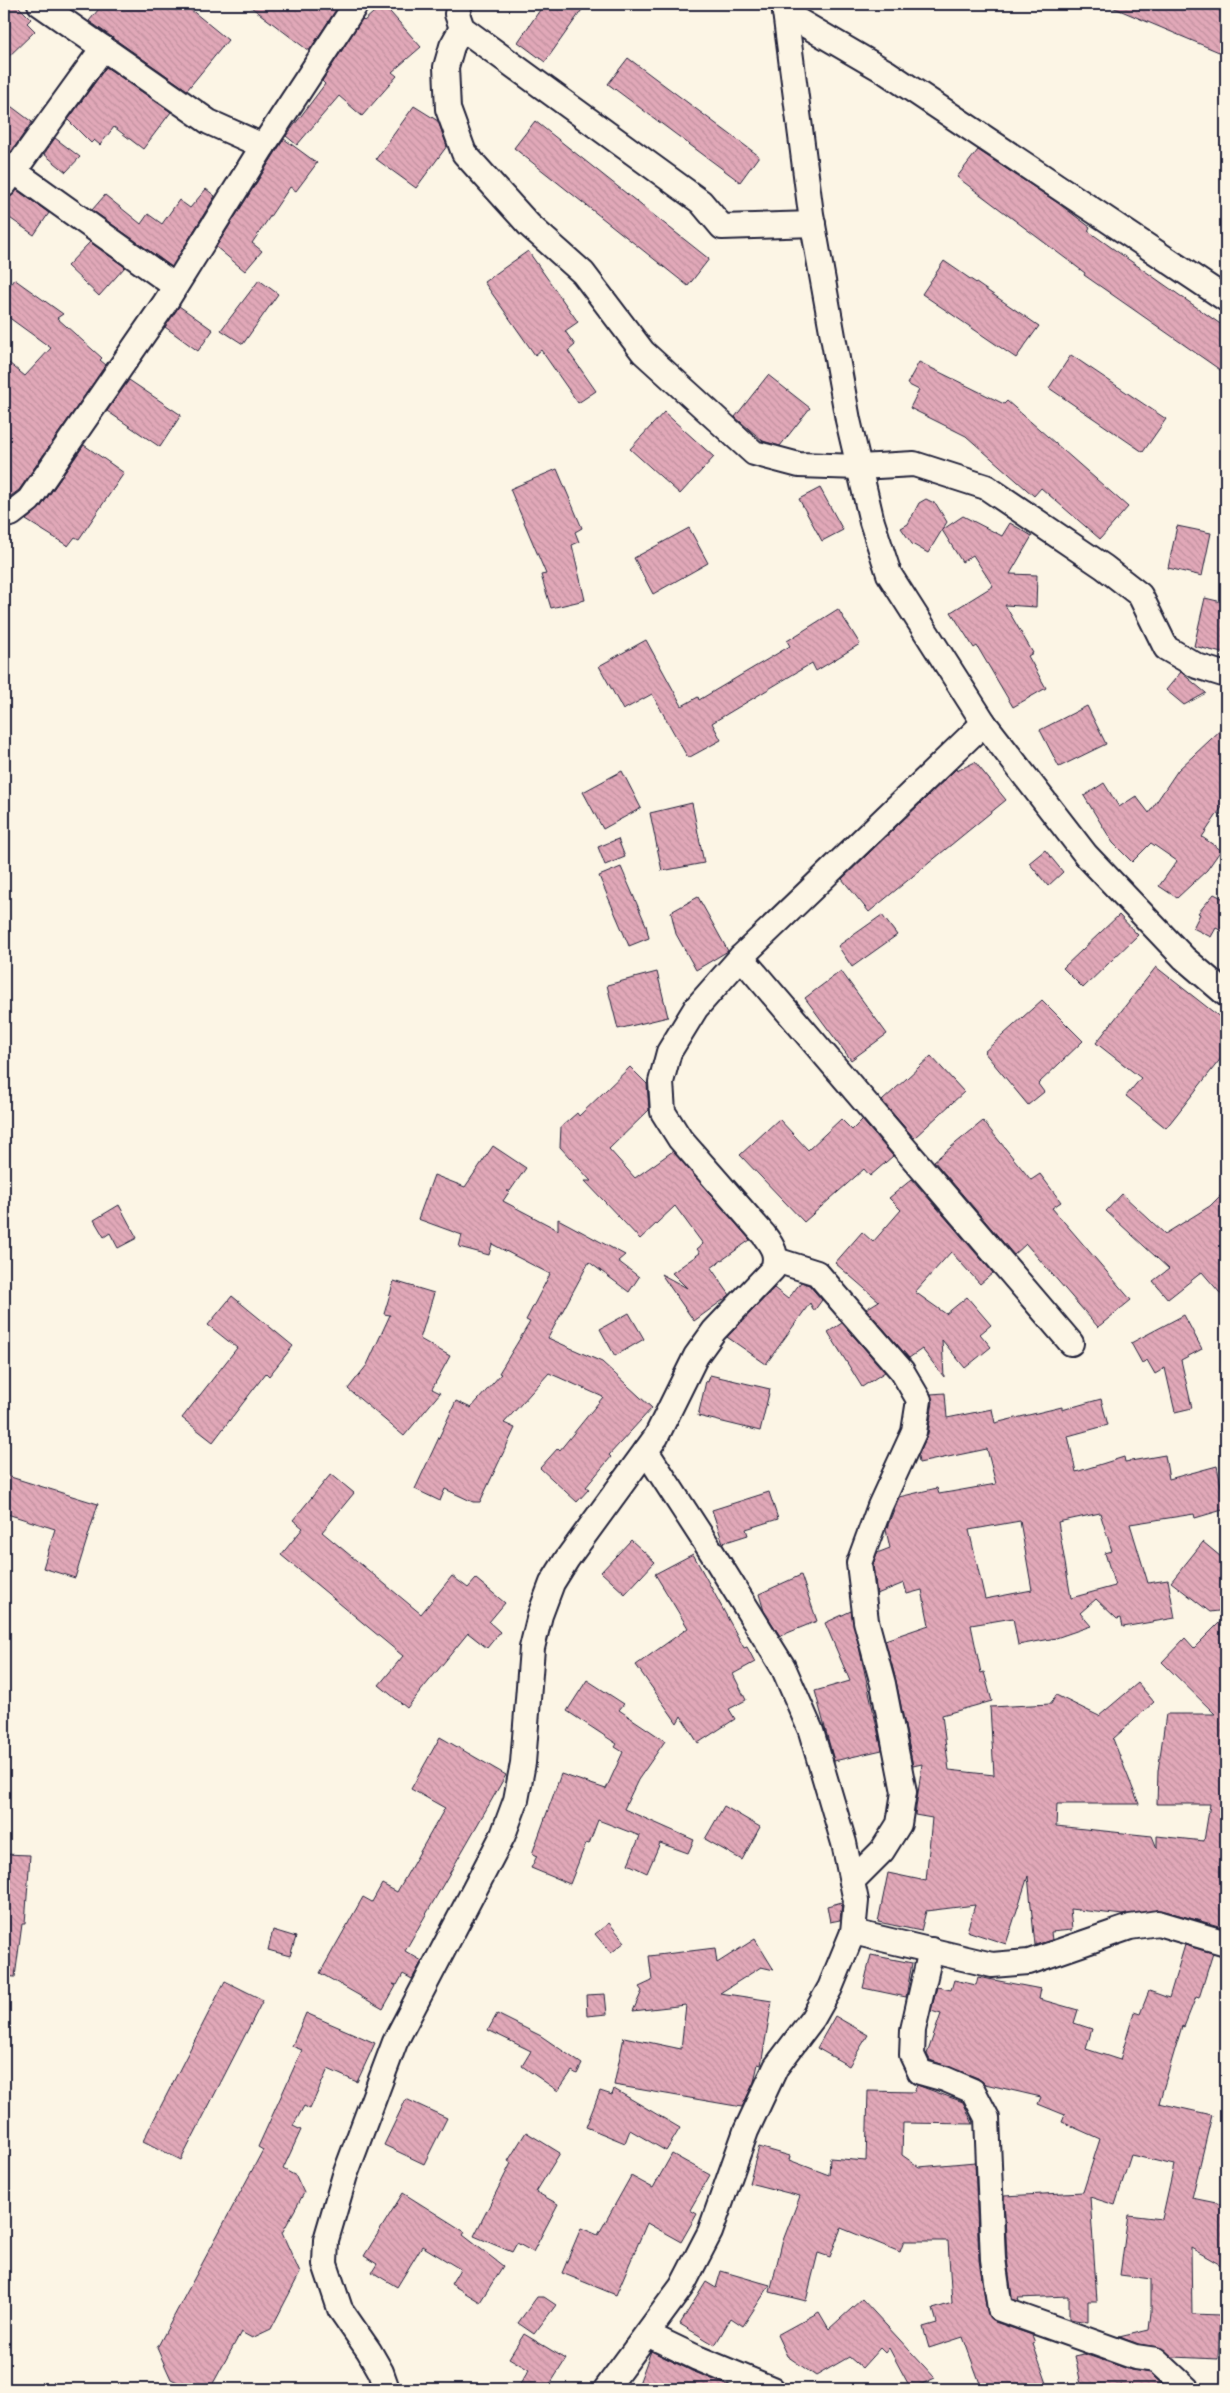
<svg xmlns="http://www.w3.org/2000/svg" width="1230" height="2393" viewBox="0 0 1230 2393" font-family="Sriracha,sans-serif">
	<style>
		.building { fill: url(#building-back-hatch); stroke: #22223b; fill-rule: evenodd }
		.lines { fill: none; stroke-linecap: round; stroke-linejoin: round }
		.street-casing { stroke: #22223b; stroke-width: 28 }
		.street { stroke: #fcf5e5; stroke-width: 24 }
	</style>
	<defs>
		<pattern id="building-back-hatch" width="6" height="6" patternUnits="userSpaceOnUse" patternTransform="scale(1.25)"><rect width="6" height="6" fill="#e1a8b8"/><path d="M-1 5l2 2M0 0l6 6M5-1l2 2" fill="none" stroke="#c1909f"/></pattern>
	</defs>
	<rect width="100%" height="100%" fill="#fcf5e5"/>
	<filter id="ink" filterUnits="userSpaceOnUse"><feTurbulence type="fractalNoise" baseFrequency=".02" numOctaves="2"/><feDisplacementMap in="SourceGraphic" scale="10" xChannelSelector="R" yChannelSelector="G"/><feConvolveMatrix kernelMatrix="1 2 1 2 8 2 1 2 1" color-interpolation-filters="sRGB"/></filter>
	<g filter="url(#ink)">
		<g class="building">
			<path d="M 4,4 L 16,4 L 31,19 L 27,23 L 35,31 L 4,61 Z"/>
			<path d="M 103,4 L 184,4 L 228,40 L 187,90 L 89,21 Z"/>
			<path d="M 247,4 L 340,4 L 309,51 Z"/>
			<path d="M 383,4 L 421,47 L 392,72 L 397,76 L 362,116 L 339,96 L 297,145 L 286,136 L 325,84 L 322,81 L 362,19 L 364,21 Z"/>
			<path d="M 544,4 L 586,4 L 545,62 L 518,42 Z"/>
			<path d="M 1105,4 L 1205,4 L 1226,13 L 1226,35 L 1219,52 Z"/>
			<path d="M 628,58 L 759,156 L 740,182 L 608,84 Z"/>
			<path d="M 106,67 L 171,112 L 143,149 L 114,127 L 100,145 L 94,140 L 91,143 L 68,120 Z"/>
			<path d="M 4,101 L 32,122 L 11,152 L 4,150 Z"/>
			<path d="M 414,106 L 438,121 L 447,146 L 416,188 L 376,159 Z"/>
			<path d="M 535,121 L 709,259 L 688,286 L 514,148 Z"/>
			<path d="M 55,138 L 80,157 L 66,172 L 44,154 Z"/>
			<path d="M 284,139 L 317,163 L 296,191 L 290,187 L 252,243 L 262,251 L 245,271 L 216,247 Z"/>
			<path d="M 978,150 L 1058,203 L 1090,227 L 1088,231 L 1226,328 L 1226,374 L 1084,275 L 1085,273 L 957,177 Z"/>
			<path d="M 206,189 L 215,196 L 172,267 L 92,210 L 105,195 L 141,224 L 148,214 L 162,224 L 179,200 L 190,208 Z"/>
			<path d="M 17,190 L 49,213 L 34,235 L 4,214 L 4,199 L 10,197 Z"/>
			<path d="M 90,242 L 125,267 L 99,296 L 67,266 Z"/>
			<path d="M 528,251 L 578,322 L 565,331 L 575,345 L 568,351 L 596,391 L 578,403 L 541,350 L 535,355 L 484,282 Z"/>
			<path d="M 944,261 L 1039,326 L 1016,358 L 922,294 Z"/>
			<path d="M 14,279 L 63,314 L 57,318 L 102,358 L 100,360 L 106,365 L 19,490 L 4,501 L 4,359 L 25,376 L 51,348 L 4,314 L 4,294 Z"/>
			<path d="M 259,280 L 278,294 L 243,344 L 221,330 Z"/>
			<path d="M 179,306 L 213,330 L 198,351 L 165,327 Z"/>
			<path d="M 1071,355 L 1166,419 L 1143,452 L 1049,388 Z"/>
			<path d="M 919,362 L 1004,404 L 1007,401 L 1128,507 L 1100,539 L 1041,488 L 1034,496 L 966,436 L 910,408 L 919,390 L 907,384 Z"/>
			<path d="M 768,375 L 810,408 L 780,446 L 763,441 L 735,417 Z"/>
			<path d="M 129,380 L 181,415 L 160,447 L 107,411 Z"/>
			<path d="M 664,412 L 714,457 L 680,494 L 630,449 Z"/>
			<path d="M 84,445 L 124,473 L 79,539 L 75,537 L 68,546 L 26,520 L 40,508 Z"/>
			<path d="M 557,469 L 582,528 L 575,532 L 579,542 L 572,545 L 585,600 L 551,608 L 541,575 L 546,574 L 510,489 Z"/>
			<path d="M 820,488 L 843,530 L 822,541 L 799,499 Z"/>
			<path d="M 926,499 L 936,504 L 947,522 L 942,530 L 963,516 L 1002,536 L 1010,523 L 1032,536 L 1010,574 L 1037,575 L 1036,607 L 1005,605 L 1033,653 L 1028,656 L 1046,688 L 1013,707 L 977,646 L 974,648 L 951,612 L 993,586 L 973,555 L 962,562 L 942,530 L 928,553 L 912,544 L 901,528 L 908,524 L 919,503 Z"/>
			<path d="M 1177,526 L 1211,533 L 1202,576 L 1168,568 Z"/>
			<path d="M 689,528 L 708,563 L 653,594 L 634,558 Z"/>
			<path d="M 1205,598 L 1226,603 L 1226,654 L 1194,646 Z"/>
			<path d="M 838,609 L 860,644 L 816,671 L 812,663 L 712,723 L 721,740 L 688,758 L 652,694 L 623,710 L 599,666 L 646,640 L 682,706 L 698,697 L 699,700 L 790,646 L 787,641 Z"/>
			<path d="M 1181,672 L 1183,674 L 1206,693 L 1184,705 L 1166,690 Z"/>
			<path d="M 1087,706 L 1106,744 L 1059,767 L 1040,730 Z"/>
			<path d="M 1226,725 L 1226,801 L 1202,837 L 1221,850 L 1207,870 L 1177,898 L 1159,886 L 1177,861 L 1151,843 L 1132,862 L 1113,843 L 1084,796 L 1104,783 L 1119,807 L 1136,796 L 1149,813 L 1178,770 Z"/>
			<path d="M 975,762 L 1006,800 L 869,912 L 842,879 L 956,769 L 957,771 Z"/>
			<path d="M 622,771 L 641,808 L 603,829 L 583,792 Z"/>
			<path d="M 692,803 L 704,863 L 662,871 L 650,813 Z"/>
			<path d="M 618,839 L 625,857 L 605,865 L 598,847 Z"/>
			<path d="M 1045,850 L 1063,872 L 1048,886 L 1029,863 Z"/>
			<path d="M 621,867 L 646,925 L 649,938 L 629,946 L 599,876 Z"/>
			<path d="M 1214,894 L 1226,900 L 1226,933 L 1216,928 L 1211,937 L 1193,928 L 1200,914 L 1198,913 Z"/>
			<path d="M 698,897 L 728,951 L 696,970 L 676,934 L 671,912 Z"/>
			<path d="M 882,915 L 897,935 L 852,967 L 838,946 Z"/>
			<path d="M 1119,915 L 1138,935 L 1083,988 L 1063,968 Z"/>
			<path d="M 1156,967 L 1226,1022 L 1226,1052 L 1166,1128 L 1126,1096 L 1141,1078 L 1096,1043 Z"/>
			<path d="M 841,971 L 887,1034 L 851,1060 L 805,998 Z"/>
			<path d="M 657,972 L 668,1017 L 618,1029 L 607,985 Z"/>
			<path d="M 1042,1000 L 1083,1041 L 1038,1084 L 1044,1092 L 1028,1105 L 984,1052 Z"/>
			<path d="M 931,1056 L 964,1092 L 914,1138 L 882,1101 Z"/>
			<path d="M 630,1067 L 647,1084 L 649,1110 L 609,1149 L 635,1178 L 673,1151 L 750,1240 L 711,1268 L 730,1295 L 694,1321 L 661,1274 L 687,1288 L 672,1273 L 700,1253 L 697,1249 L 703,1244 L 678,1210 L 675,1206 L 640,1239 L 585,1181 L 591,1181 L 560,1147 L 561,1127 L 577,1113 L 579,1116 Z"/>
			<path d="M 779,1119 L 808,1150 L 841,1119 L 852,1130 L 862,1120 L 893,1156 L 870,1176 L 864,1169 L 804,1222 L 740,1155 Z"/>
			<path d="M 983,1121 L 1031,1180 L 1040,1174 L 1061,1202 L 1052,1208 L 1131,1300 L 1098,1327 L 1026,1244 L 1014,1255 L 934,1161 Z"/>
			<path d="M 493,1146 L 526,1168 L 510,1191 L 507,1191 L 509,1192 L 503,1201 L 558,1230 L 558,1219 L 625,1255 L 618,1261 L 639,1277 L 629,1292 L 589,1262 L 548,1338 L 602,1362 L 652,1408 L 609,1455 L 611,1457 L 586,1487 L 589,1489 L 577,1502 L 540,1468 L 558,1448 L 560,1450 L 603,1397 L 549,1373 L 504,1423 L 515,1428 L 480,1502 L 473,1502 L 445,1489 L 440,1501 L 415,1489 L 456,1401 L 471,1408 L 501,1374 L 499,1373 L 530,1322 L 526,1320 L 550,1274 L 492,1244 L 489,1255 L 459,1247 L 462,1235 L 418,1219 L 434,1175 L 465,1187 Z"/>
			<path d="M 912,1179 L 993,1273 L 980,1284 L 951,1252 L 915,1292 L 946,1314 L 967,1297 L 991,1325 L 980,1334 L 991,1347 L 965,1368 L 942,1340 L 944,1377 L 922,1349 L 909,1358 L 866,1309 L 879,1301 L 835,1263 L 862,1232 L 873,1242 L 901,1210 L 889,1198 Z"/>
			<path d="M 1226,1190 L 1226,1300 L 1202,1272 L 1168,1299 L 1153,1281 L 1169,1269 L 1106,1211 L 1122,1194 L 1165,1234 L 1210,1206 Z"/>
			<path d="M 119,1205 L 137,1238 L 118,1248 L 110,1233 L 104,1237 L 94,1220 Z"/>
			<path d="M 394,1281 L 434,1293 L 420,1339 L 450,1356 L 432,1389 L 440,1393 L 404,1436 L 348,1389 L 367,1365 L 390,1315 L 384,1314 Z"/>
			<path d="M 801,1282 L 809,1285 L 822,1300 L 814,1311 L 810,1303 L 766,1364 L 727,1337 L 774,1288 L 788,1299 Z"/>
			<path d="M 232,1296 L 293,1346 L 269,1376 L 266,1373 L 213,1442 L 182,1418 L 237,1348 L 208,1325 Z"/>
			<path d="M 629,1313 L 644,1339 L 615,1356 L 600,1329 Z"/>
			<path d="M 1184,1315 L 1202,1349 L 1181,1360 L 1192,1408 L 1175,1412 L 1165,1368 L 1155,1374 L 1147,1360 L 1142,1363 L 1131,1343 Z"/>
			<path d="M 842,1323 L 885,1372 L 862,1387 L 828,1332 Z"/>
			<path d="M 710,1375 L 770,1389 L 760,1431 L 698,1416 L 706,1381 L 708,1382 Z"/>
			<path d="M 945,1393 L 947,1418 L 992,1409 L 995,1423 L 1062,1407 L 1062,1410 L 1101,1399 L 1108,1425 L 1068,1436 L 1076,1472 L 1124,1457 L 1125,1462 L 1165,1455 L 1169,1479 L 1217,1466 L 1226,1509 L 1195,1518 L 1194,1514 L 1130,1524 L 1148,1583 L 1168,1580 L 1175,1618 L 1123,1627 L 1121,1618 L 1117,1619 L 1096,1599 L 1080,1613 L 1091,1626 L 1056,1638 L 1018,1645 L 1013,1618 L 971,1625 L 981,1673 L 984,1672 L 992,1701 L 942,1715 L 949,1770 L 994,1775 L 990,1707 L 1051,1704 L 1056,1695 L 1099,1716 L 1138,1683 L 1154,1702 L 1113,1739 L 1139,1804 L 1057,1804 L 1056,1826 L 1152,1836 L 1157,1848 L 1157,1836 L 1204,1841 L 1210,1804 L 1157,1804 L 1158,1771 L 1166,1714 L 1215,1714 L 1162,1662 L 1185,1638 L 1194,1648 L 1226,1616 L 1226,1928 L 1161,1910 L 1123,1915 L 1070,1909 L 1072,1930 L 1051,1932 L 1052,1940 L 1035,1945 L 1028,1876 L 1006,1944 L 967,1931 L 975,1905 L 926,1911 L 921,1931 L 878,1922 L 888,1873 L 926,1881 L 932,1818 L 915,1815 L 922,1764 L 913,1766 L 896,1681 L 885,1640 L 929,1625 L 922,1590 L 907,1594 L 904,1583 L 877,1594 L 873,1565 L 877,1553 L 890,1548 L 886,1530 L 899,1497 L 937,1488 L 939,1494 L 996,1484 L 987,1449 L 919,1463 L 918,1456 L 928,1434 L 933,1402 L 931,1394 ZM 1100,1513 L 1112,1551 L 1105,1553 L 1115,1586 L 1071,1598 L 1058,1522 ZM 1020,1521 L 1032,1590 L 985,1599 L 969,1530 Z"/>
			<path d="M 331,1474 L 354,1493 L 322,1532 L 421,1614 L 452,1576 L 468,1588 L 476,1579 L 505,1603 L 489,1622 L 500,1632 L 487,1648 L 468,1633 L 407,1708 L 379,1685 L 403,1656 L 281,1555 L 303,1528 L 293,1520 Z"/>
			<path d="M 4,1475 L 98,1504 L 75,1578 L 43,1568 L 55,1529 L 4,1513 Z"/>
			<path d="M 769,1492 L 778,1519 L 746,1529 L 748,1535 L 723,1543 L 712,1510 Z"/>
			<path d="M 631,1540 L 655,1562 L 625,1594 L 601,1572 Z"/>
			<path d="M 1203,1542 L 1226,1561 L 1226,1610 L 1210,1612 L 1171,1582 Z"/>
			<path d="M 693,1554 L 744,1648 L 747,1647 L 755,1662 L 733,1674 L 746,1700 L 729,1709 L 735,1719 L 698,1743 L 681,1716 L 677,1723 L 636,1665 L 688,1628 L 655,1574 Z"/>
			<path d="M 801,1575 L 817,1621 L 780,1636 L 764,1611 L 759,1594 Z"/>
			<path d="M 851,1611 L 882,1750 L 834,1761 L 815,1691 L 850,1681 L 825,1623 Z"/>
			<path d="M 587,1680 L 624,1704 L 619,1710 L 665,1741 L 638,1780 L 624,1809 L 694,1840 L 688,1853 L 660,1843 L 647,1873 L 628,1864 L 640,1836 L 598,1820 L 589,1844 L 586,1843 L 570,1884 L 531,1868 L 537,1856 L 532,1854 L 561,1774 L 606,1789 L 623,1752 L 615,1747 L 617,1744 L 567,1711 Z"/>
			<path d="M 440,1737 L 506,1775 L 405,1951 L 422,1961 L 412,1979 L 403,1974 L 397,1985 L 393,1984 L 396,1986 L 383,2009 L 320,1973 L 363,1897 L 372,1902 L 382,1884 L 397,1892 L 445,1808 L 411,1789 Z"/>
			<path d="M 724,1806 L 760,1827 L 742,1860 L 705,1839 Z"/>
			<path d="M 4,1854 L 30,1855 L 25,1924 L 22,1924 L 15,1977 L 4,1976 Z"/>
			<path d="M 842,1902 L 840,1920 L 830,1922 L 827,1906 Z"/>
			<path d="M 609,1923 L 625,1942 L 611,1953 L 595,1934 Z"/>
			<path d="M 273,1930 L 296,1937 L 290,1956 L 268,1950 Z"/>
			<path d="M 755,1939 L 774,1970 L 761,1967 L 720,1993 L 772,2001 L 761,2065 L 758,2064 L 754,2082 L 742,2107 L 614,2085 L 624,2037 L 681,2049 L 686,2005 L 633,2011 L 642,1991 L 639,1987 L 652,1981 L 649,1956 L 715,1948 L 717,1963 Z"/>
			<path d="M 1185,1945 L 1213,1953 L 1199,1998 L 1196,1997 L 1184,2027 L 1182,2026 L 1159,2103 L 1212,2115 L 1192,2198 L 1226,2205 L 1226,2268 L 1191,2248 L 1192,2314 L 1220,2315 L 1218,2359 L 1173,2357 L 1158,2347 L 1138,2344 L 1119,2337 L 1149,2330 L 1151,2312 L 1151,2279 L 1120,2275 L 1128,2215 L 1162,2219 L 1174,2165 L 1131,2155 L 1115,2205 L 1090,2197 L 1097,2301 L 1088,2301 L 1088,2322 L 1069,2319 L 1069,2296 L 1018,2298 L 1019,2301 L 1012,2299 L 1007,2258 L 1004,2196 L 1083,2192 L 1100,2139 L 1062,2122 L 1065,2115 L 1038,2104 L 1041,2097 L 985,2084 L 978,2078 L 930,2060 L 927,2054 L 941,2014 L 931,2011 L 937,1987 L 951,1990 L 954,1980 L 976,1985 L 978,1977 L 1041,1989 L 1039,1999 L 1078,2010 L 1074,2023 L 1092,2029 L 1086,2049 L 1120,2060 L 1134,2012 L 1140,2014 L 1149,1991 L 1169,1998 Z"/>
			<path d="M 871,1955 L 912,1963 L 906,1997 L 863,1988 Z"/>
			<path d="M 225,1981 L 263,2000 L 181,2160 L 143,2141 Z"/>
			<path d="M 605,1994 L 607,2014 L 587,2016 L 586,1995 Z"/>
			<path d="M 306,2013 L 375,2043 L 357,2082 L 328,2069 L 310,2109 L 304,2106 L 293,2126 L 301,2130 L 283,2169 L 296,2176 L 304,2193 L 282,2233 L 300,2273 L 271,2329 L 252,2338 L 241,2332 L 210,2389 L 191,2389 L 171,2379 L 157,2348 L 263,2150 L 258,2147 L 302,2050 L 292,2046 Z"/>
			<path d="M 497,2014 L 541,2036 L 582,2064 L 577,2074 L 572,2071 L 558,2091 L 522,2066 L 531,2051 L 488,2030 Z"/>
			<path d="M 835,2016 L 868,2035 L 849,2066 L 817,2048 Z"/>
			<path d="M 917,2085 L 963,2102 L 973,2124 L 903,2123 L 902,2155 L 919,2167 L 975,2162 L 979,2260 L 987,2311 L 995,2322 L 1032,2335 L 1035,2343 L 1033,2344 L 1049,2389 L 982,2389 L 963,2337 L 929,2348 L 923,2327 L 937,2323 L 933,2309 L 952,2303 L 948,2241 L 904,2241 L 900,2252 L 841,2228 L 830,2257 L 818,2253 L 806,2301 L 770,2292 L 782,2243 L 800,2196 L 749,2183 L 759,2147 L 790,2156 L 789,2160 L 829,2175 L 830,2158 L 866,2161 L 868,2091 L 914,2092 Z"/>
			<path d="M 614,2089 L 680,2128 L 666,2151 L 630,2130 L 625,2143 L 586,2127 L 600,2091 L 612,2095 Z"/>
			<path d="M 406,2099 L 447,2118 L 424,2164 L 384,2145 Z"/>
			<path d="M 526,2132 L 560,2153 L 536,2192 L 558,2204 L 533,2252 L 517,2243 L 512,2252 L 474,2236 L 511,2163 L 508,2161 Z"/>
			<path d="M 672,2154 L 710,2175 L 690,2210 L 697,2214 L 681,2242 L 647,2223 L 616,2295 L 562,2273 L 581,2228 L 598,2235 L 631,2176 L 653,2188 Z"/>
			<path d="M 403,2193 L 465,2232 L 463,2235 L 503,2266 L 480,2302 L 451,2284 L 460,2269 L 422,2246 L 397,2287 L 372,2272 L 377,2264 L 364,2256 Z"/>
			<path d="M 721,2271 L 770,2285 L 743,2326 L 731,2318 L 715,2345 L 680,2324 L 706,2282 L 716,2288 Z"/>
			<path d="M 537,2297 L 544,2297 L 556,2305 L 534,2334 L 518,2323 Z"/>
			<path d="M 862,2299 L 899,2339 L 935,2378 L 911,2389 L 889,2348 L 885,2353 L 880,2348 L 862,2368 L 849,2357 L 816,2376 L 787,2356 L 777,2335 L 819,2312 L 829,2329 Z"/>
			<path d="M 524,2334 L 566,2359 L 547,2389 L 517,2389 L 529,2370 L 509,2358 Z"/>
			<path d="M 651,2351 L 692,2371 L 737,2389 L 637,2389 Z"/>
			<path d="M 1084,2354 L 1131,2370 L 1150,2373 L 1167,2389 L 1123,2389 L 1122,2385 L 1104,2389 L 1082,2389 L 1075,2356 Z"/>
		</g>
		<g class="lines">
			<g class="street-casing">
				<g id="street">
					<path d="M 40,4 L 209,122 L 263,146"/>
					<path d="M 460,4 L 457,14 L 462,28 L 701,202 L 722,227 L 813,224"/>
					<path d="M 784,4 L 811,214 L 848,420 L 872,522 L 889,574 L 984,723 L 1086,855 L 1184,958 L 1226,994"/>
					<path d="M 785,13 L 886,72 L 1226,299"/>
					<path d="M 462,28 L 452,46 L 446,67 L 448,109 L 464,153 L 529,225 L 583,273 L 643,352 L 754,453 L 799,465 L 859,467 L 914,464 L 986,487 L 1104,567 L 1140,595 L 1166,648 L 1197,666 L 1226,675"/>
					<path d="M 4,164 L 175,286"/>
					<path d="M 4,185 L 103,48"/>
					<path d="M 4,515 L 11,514 L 29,500 L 165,303 L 263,146 L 356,4"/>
					<path d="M 741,957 L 1071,1343"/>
					<path d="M 776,1260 L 817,1273 L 902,1371 L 919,1400 L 914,1432 L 880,1506 L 859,1563 L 866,1621 L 883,1684 L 904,1792 L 899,1824 L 882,1851 L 852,1881"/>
					<path d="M 853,1932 L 992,1965 L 1029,1962 L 1130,1927 L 1158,1923 L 1226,1943"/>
					<path d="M 931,1950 L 913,2030 L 912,2055 L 920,2072 L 945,2079 L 973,2091 L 987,2118 L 993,2259 L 1000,2309 L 1135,2357 L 1156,2360 L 1187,2389"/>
					<path d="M 647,2334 L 697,2358 L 772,2389"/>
					<path d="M 387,2389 L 381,2372 L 369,2351 L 340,2309 L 325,2264 L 326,2240 L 345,2175 L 395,2042 L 503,1835 L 516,1800 L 523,1763 L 532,1648 L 540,1615 L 552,1583 L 567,1559 L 656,1437 L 696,1356 L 714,1331 L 773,1269 C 778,1255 773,1247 764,1235 L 680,1139 L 663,1112 L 661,1082 L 669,1052 L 696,1008 L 741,957 L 984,723"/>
					<path d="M 606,2389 L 682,2286 L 710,2232 L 746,2131 L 776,2067 L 813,2018 L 830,1988 L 853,1932 L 856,1901 L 844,1843 L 811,1731 L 783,1667 L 711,1551 L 646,1451"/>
				</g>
			</g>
			<use href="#street" class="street"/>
		</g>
	</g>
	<rect width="1230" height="2393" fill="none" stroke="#fcf5e5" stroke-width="20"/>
	<rect x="10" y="10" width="1210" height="2373" fill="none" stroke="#22223b" stroke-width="2" filter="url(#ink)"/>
</svg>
